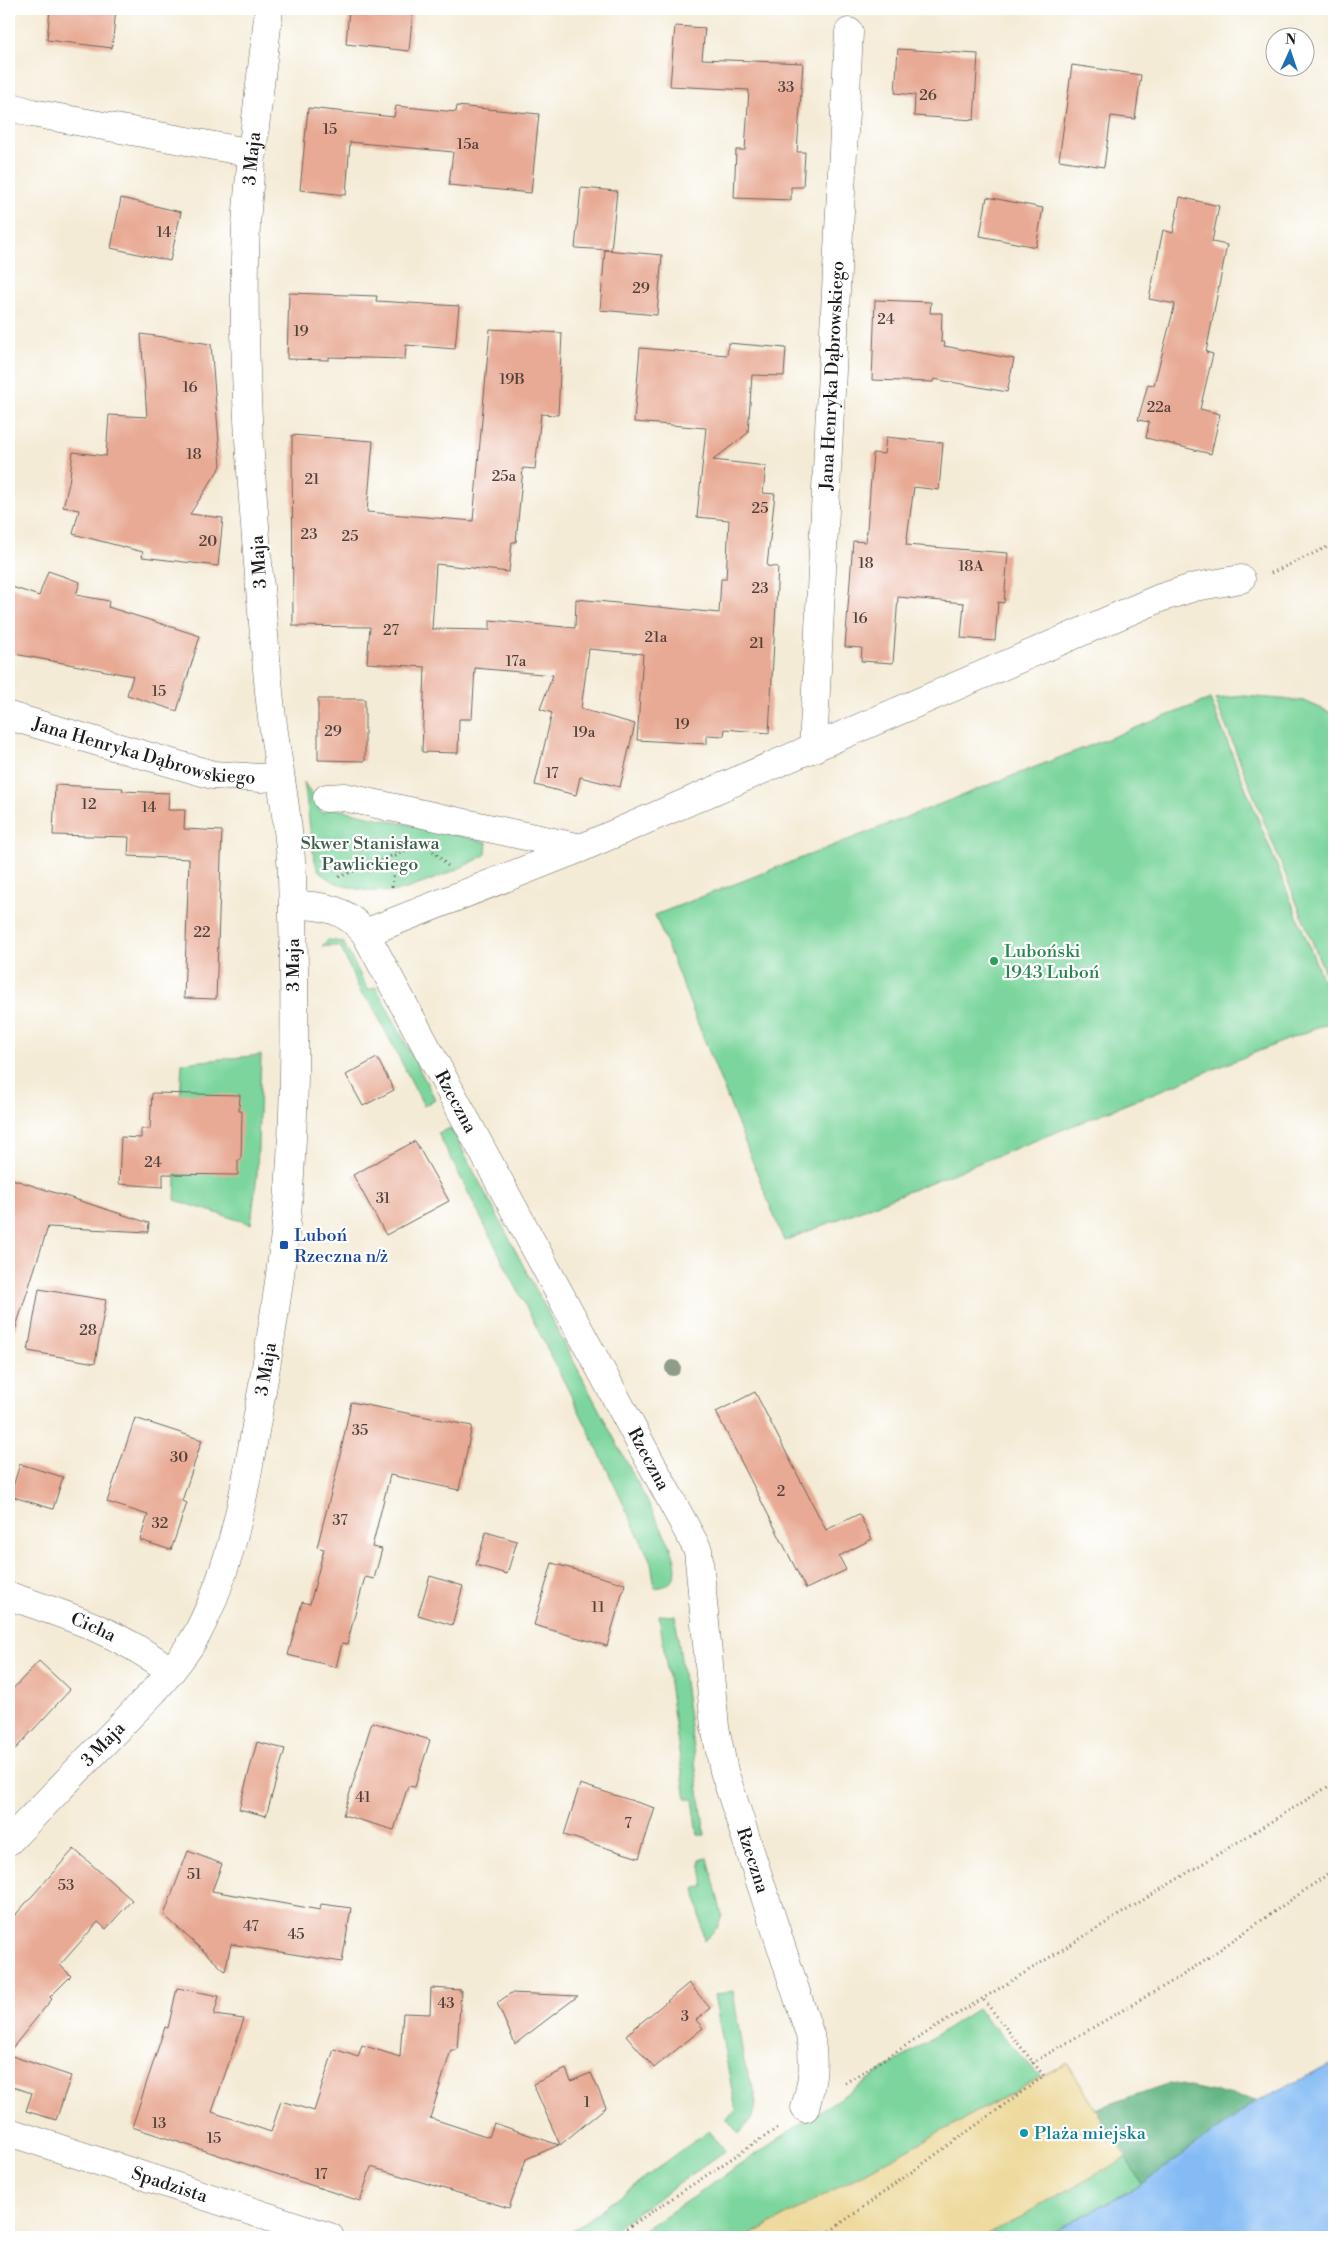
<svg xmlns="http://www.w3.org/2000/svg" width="1343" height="2246" viewBox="0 0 1343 2246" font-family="'Libre Bodoni',serif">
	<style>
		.green { fill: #7bd59c; stroke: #4c785c }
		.forest { fill: #64b684; stroke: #406950 }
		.sand { fill: #eeda9e; stroke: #857b5d }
		.water { fill: #84bbf4; stroke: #506c88 }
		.building { fill: #e8aa94 }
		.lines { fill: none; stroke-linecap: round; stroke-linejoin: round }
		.minor-casing { stroke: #68645d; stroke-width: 29 }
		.path { stroke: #68645d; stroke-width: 3; stroke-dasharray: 1 4; stroke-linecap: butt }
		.minor { stroke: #fff; stroke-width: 28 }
		.tree { fill: #8f9d88 }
		.leisure-dot { fill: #2e9e5b; stroke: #fff; stroke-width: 2 }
		.transit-dot { fill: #1a4fb4; stroke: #fff; stroke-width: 2 }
		.culture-dot { fill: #0f9aa8; stroke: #fff; stroke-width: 2 }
		.labels { text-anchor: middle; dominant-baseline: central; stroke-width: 4.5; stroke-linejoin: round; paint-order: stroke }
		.number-label { font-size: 15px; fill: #4f403a }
		.street-label { font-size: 18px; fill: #1c1c1c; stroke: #fff }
		.park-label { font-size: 18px; fill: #3d5d49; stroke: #fff }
		.leisure-label { font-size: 18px; fill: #27864d; stroke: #fff; text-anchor: start }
		.transit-label { font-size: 18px; fill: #164399; stroke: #fff; text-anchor: start }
		.culture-label { font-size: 18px; fill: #0d838f; stroke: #fff; text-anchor: start }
	</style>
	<rect width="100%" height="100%" fill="#fff"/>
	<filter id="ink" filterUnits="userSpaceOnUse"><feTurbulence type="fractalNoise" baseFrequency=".02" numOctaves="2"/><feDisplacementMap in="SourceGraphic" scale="10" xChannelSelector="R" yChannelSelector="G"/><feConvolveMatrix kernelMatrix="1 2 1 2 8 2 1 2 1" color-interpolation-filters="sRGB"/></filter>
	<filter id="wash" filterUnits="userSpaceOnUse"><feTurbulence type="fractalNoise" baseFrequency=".0096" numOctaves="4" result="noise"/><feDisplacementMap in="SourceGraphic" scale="20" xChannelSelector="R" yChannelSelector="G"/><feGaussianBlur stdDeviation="1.12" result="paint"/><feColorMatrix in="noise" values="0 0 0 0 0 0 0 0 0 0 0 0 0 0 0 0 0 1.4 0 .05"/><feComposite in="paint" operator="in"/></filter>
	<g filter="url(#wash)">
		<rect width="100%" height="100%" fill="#f4ebd6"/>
		<g class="green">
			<path d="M 1244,696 L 1304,701 L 1334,714 L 1334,996 L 1215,699 Z"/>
			<path d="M 1210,699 L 1334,1008 L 1334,1021 L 784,1241 L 655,915 Z"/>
			<path d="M 304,782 L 322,813 L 332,808 L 487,842 L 486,854 C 475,863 411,890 397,891 C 377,894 329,888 318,869 C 312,860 307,798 304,782 Z"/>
			<path d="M 328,940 L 343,942 L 368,990 L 376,987 L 435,1099 L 424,1106 L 371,1003 L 362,995 L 340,946 L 322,946 Z"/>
			<path d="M 261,1055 L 257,1174 L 251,1224 L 175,1200 L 182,1063 Z"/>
			<path d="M 451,1128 L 668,1541 C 677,1560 684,1585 655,1588 L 651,1562 L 585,1423 L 438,1133 Z"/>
			<path d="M 659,1615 L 675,1616 L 705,1835 L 698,1835 L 693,1799 L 686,1799 Z"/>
			<path d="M 708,1858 L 722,1915 L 718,1927 L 704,1941 L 695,1888 L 704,1887 L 700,1859 Z"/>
			<path d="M 733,1991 L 744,2062 L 755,2093 L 756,2103 L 753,2118 L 739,2134 L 726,2118 L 736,2111 L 714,1995 Z"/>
			<path d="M 977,2009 L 1041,2077 L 747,2237 L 634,2237 L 812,2116 Z"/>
			<path d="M 708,2131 L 725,2151 L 602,2237 L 564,2237 Z"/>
			<path d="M 1126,2158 L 1142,2184 L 1044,2237 L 983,2237 Z"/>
		</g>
		<path class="forest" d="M 1170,2083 L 1257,2101 L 1142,2184 L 1095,2109 Z"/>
		<path class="sand" d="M 1067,2063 L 1126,2158 L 983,2237 L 747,2237 Z"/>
		<path class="water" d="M 1334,2063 L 1334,2237 L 1044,2237 L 1142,2184 L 1257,2101 Z"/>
		<g id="blocks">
			<g class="building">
				<path d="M 50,9 L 116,9 L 112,48 L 47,40 Z"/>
				<path d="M 349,9 L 413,9 L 409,51 L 346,44 Z"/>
				<path d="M 675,26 L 705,28 L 702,59 L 803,63 L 797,152 L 805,152 L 803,187 L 791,187 L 791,200 L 734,198 L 736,150 L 745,150 L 749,90 L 670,86 Z"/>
				<path d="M 898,49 L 978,54 L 974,120 L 914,116 L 915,95 L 895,93 Z"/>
				<path d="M 1072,65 L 1141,75 L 1135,119 L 1111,116 L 1104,167 L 1059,160 Z"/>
				<path d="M 396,106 L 456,112 L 457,106 L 539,114 L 531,193 L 449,185 L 453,152 L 350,142 L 346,195 L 300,190 L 308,108 L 394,117 Z"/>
				<path d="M 581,188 L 617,191 L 611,250 L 575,248 Z"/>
				<path d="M 987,197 L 1043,208 L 1036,247 L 980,236 Z"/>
				<path d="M 1180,197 L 1219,206 L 1212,242 L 1227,245 L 1206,352 L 1213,354 L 1200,409 L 1220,414 L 1211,454 L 1146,438 L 1149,422 L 1138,420 L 1148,384 L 1154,385 L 1175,304 L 1149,299 L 1163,230 L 1173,233 Z"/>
				<path d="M 121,198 L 181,212 L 170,261 L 111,248 Z"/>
				<path d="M 605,250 L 662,255 L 657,315 L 600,310 Z"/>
				<path d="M 289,293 L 377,296 L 376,301 L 459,306 L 455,349 L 406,345 L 405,359 L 329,357 L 329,360 L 287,359 Z"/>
				<path d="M 875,300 L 931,302 L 930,313 L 942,313 L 941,342 L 945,342 L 944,346 L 1014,359 L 1007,392 L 934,379 L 933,382 L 872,380 Z"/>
				<path d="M 490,329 L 562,333 L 558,415 L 541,414 L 535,469 L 523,468 L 516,542 L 512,542 L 509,572 L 436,564 L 432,629 L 490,630 L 490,620 L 575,628 L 576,599 L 719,613 L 721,579 L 726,579 L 729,520 L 697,517 L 706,428 L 634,422 L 640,348 L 727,355 L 728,343 L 786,348 L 784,376 L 752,375 L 748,433 L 713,460 L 766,466 L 763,493 L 775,494 L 767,566 L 778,567 L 769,733 L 725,729 L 724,736 L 707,735 L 707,744 L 637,740 L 643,654 L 589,649 L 581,709 L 635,724 L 620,787 L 580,777 L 576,795 L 535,785 L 552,713 L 540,709 L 553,675 L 475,668 L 472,719 L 459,719 L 458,753 L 422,752 L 425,667 L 367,663 L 370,627 L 293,626 L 292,435 L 373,441 L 367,512 L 473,521 Z"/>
				<path d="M 141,334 L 211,344 L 221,466 L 190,514 L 223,518 L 218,566 L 142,557 L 143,552 L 73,534 L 79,510 L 63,507 L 69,483 L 73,452 L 106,456 L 109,415 L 147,417 Z"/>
				<path d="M 886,437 L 943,443 L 939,490 L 914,487 L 906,545 L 1008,553 L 1004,603 L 998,602 L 995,641 L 961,638 L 964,603 L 898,597 L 893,663 L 861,661 L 862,648 L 845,647 L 853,541 L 866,542 L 873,453 L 884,454 Z"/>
				<path d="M 48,571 L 80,582 L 76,595 L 109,601 L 108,607 L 200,636 L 177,711 L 127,695 L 133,676 L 9,653 L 9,586 L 39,596 Z"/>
				<path d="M 318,699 L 365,699 L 365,761 L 318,760 Z"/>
				<path d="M 55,785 L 123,788 L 122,791 L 169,793 L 168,810 L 185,810 L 184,829 L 222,831 L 216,999 L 184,998 L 189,859 L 128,856 L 129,837 L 53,835 Z"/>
				<path d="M 377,1058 L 394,1090 L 363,1106 L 346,1075 Z"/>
				<path d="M 152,1093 L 240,1095 L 239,1111 L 242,1111 L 241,1160 L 238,1160 L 238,1175 L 163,1174 L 163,1187 L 119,1184 L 121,1137 L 141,1138 L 141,1129 L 150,1129 Z"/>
				<path d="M 415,1141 L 449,1201 L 386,1235 L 353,1175 Z"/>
				<path d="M 9,1178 L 149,1223 L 148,1232 L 48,1227 L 15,1330 L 9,1330 Z"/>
				<path d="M 39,1289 L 106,1300 L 95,1363 L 28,1351 Z"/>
				<path d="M 755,1392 L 826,1530 L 859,1514 L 872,1539 L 839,1556 L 846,1570 L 806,1589 L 716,1412 Z"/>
				<path d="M 351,1402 L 472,1426 L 459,1490 L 390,1475 L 372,1547 L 382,1549 L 374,1579 L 365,1577 L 347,1644 L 342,1643 L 336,1667 L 288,1655 L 302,1602 L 310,1604 L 324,1549 L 317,1547 L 337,1470 Z"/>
				<path d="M 135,1418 L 202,1440 L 182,1501 L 187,1503 L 171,1550 L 140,1540 L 148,1515 L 107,1502 Z"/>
				<path d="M 20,1464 L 63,1477 L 53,1509 L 10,1496 Z"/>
				<path d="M 486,1532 L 517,1541 L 507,1574 L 476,1565 Z"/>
				<path d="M 552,1563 L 625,1584 L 607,1646 L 534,1625 Z"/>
				<path d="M 430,1576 L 463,1586 L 452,1625 L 418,1615 Z"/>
				<path d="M 39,1661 L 70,1690 L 9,1756 L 9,1693 Z"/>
				<path d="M 372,1722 L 430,1740 L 415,1787 L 408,1786 L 394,1830 L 343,1815 Z"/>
				<path d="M 257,1742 L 285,1749 L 266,1816 L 239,1809 Z"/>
				<path d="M 580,1784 L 655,1808 L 639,1858 L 564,1835 Z"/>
				<path d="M 74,1849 L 132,1900 L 106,1929 L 98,1922 L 60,1965 L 71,1976 L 50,1997 L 52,1999 L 9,2052 L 9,1922 Z"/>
				<path d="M 188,1851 L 222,1864 L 212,1891 L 320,1910 L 321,1904 L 351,1908 L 342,1962 L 231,1944 L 225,1971 L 164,1915 Z"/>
				<path d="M 689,1983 L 710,2008 L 696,2020 L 703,2028 L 654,2068 L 626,2035 Z"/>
				<path d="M 177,1988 L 219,1996 L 214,2015 L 244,2019 L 212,2112 L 271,2132 L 281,2101 L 314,2111 L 334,2049 L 358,2057 L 362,2045 L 400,2057 L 403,2013 L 430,2014 L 431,1988 L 461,1990 L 457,2050 L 451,2050 L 430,2118 L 489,2137 L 494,2123 L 559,2145 L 526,2159 L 509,2208 L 371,2167 L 360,2201 L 132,2127 L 165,2027 L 168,2028 Z"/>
				<path d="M 511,1993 L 578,1996 L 515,2044 L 497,2003 Z"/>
				<path d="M 9,2055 L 71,2076 L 56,2120 L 26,2111 L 32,2093 L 9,2086 Z"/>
				<path d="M 566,2069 L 571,2081 L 591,2073 L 606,2107 L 560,2145 L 533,2084 Z"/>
			</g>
		</g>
	</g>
	<g filter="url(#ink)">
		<use href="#blocks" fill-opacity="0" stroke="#68645d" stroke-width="1"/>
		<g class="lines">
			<g class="minor-casing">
				<g id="minor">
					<path d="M 9,106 L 32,113 L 253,153"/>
					<path id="s1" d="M 9,716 L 213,775 L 261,778 L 280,776"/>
					<path id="s2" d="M 813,749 L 849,32"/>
					<path d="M 327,798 L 344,797 L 581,848"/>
					<path id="s3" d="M 293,905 C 323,905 346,909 365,933 L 698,1550 L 715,1727 L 724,1771 L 810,2035 C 815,2063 813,2080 805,2108"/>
					<path d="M 365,933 L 581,848 L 1160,598 L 1195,587 L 1241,579"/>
					<path id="s4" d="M 9,1596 C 72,1617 116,1631 171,1671"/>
					<path id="s5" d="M 9,1841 L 154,1691 C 170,1673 185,1655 197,1634 C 234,1564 247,1479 260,1402 C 271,1339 281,1277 287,1214 C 297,1102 295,987 292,875 C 289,810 273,746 268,680 C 255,532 240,375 246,226 C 250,154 261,81 269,9"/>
					<path id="s6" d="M 9,2132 L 330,2237"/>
				</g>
			</g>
			<g class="path">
				<path d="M 1271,573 L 1334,544"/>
				<path d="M 433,851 L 448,866"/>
				<path d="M 339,877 L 414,847"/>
				<path d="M 392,887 L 397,840"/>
				<path d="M 1032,2063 L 1183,1975 L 1334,1870"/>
				<path d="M 845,2083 L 1334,1783"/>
				<path d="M 614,2237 L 779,2127"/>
				<path d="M 822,2237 L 1044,2076 L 983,1999"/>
			</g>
			<use href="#minor" class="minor"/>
		</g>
		<circle class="tree" cx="673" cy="1368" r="8"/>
	</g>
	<circle class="leisure-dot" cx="994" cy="961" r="5"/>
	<rect class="transit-dot" x="279" y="1240" width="10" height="10" rx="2.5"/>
	<circle class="culture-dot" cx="1024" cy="2133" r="5"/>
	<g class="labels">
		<g class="number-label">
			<text x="786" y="87">33</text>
			<text x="928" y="95">26</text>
			<text x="330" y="129">15</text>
			<text x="468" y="144">15a</text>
			<text x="164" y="232">14</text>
			<text x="641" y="288">29</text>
			<text x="886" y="319">24</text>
			<text x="301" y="331">19</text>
			<text x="512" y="379">19B</text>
			<text x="190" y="387">16</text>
			<text x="1159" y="407">22a</text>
			<text x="194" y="454">18</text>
			<text x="504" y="476">25a</text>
			<text x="312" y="479">21</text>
			<text x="760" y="508">25</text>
			<text x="309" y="534">23</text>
			<text x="350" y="536">25</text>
			<text x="208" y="541">20</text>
			<text x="866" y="563">18</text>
			<text x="971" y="566">18A</text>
			<text x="760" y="588">23</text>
			<text x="860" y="618">16</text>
			<text x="391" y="630">27</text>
			<text x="656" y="637">21a</text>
			<text x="757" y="643">21</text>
			<text x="516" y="661">17a</text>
			<text x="159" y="691">15</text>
			<text x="682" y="724">19</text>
			<text x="333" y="731">29</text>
			<text x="584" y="732">19a</text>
			<text x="552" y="773">17</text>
			<text x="89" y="804">12</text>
			<text x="149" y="807">14</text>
			<text x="202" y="932">22</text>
			<text x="153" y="1162">24</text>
			<text x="383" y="1198">31</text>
			<text x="88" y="1330">28</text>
			<text x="360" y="1430">35</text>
			<text x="179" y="1457">30</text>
			<text x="781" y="1491">2</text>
			<text x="340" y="1520">37</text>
			<text x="160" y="1523">32</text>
			<text x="598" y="1607">11</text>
			<text x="363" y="1797">41</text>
			<text x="628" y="1823">7</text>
			<text x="194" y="1874">51</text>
			<text x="66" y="1885">53</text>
			<text x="251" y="1926">47</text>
			<text x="296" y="1934">45</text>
			<text x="446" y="2003">43</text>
			<text x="685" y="2016">3</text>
			<text x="587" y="2102">1</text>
			<text x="159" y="2123">13</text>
			<text x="214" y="2138">15</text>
			<text x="321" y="2174">17</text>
		</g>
		<g class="street-label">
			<text stroke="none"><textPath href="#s5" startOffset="1770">3 Maja</textPath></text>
			<text stroke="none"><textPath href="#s2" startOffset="374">Jana Henryka Dąbrowskiego</textPath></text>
			<text transform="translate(259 562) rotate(-94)">3 Maja</text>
			<text stroke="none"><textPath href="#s1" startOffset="140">Jana Henryka Dąbrowskiego</textPath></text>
			<text transform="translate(293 965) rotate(-90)">3 Maja</text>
			<text stroke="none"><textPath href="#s3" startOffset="272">Rzeczna</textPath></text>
			<text stroke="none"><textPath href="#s5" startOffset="555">3 Maja</textPath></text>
			<text stroke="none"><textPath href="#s3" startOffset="678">Rzeczna</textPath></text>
			<text stroke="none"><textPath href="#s4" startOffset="90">Cicha</textPath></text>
			<text stroke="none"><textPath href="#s5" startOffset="135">3 Maja</textPath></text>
			<text stroke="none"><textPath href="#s3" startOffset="1098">Rzeczna</textPath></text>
			<text stroke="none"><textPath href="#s6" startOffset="169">Spadzista</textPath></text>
		</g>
		<g class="park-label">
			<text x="370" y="843">Skwer Stanisława<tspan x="370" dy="21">Pawlickiego</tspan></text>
		</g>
		<g class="leisure-label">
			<text x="1004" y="951">Luboński<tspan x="1004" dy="21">1943 Luboń</tspan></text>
		</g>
		<g class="transit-label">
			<text x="294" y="1235">Luboń<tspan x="294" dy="21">Rzeczna n/ż</tspan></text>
		</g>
		<g class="culture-label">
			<text x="1034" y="2133">Plaża miejska</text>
		</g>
	</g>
	<rect width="1343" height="2246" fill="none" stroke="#fff" stroke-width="30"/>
	<g transform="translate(1290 52) rotate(3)"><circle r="24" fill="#ffffff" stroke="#a4a4a4"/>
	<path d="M0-4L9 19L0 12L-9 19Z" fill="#1f6fb2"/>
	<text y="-8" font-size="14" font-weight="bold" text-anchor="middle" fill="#1c1c1c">N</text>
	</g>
</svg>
